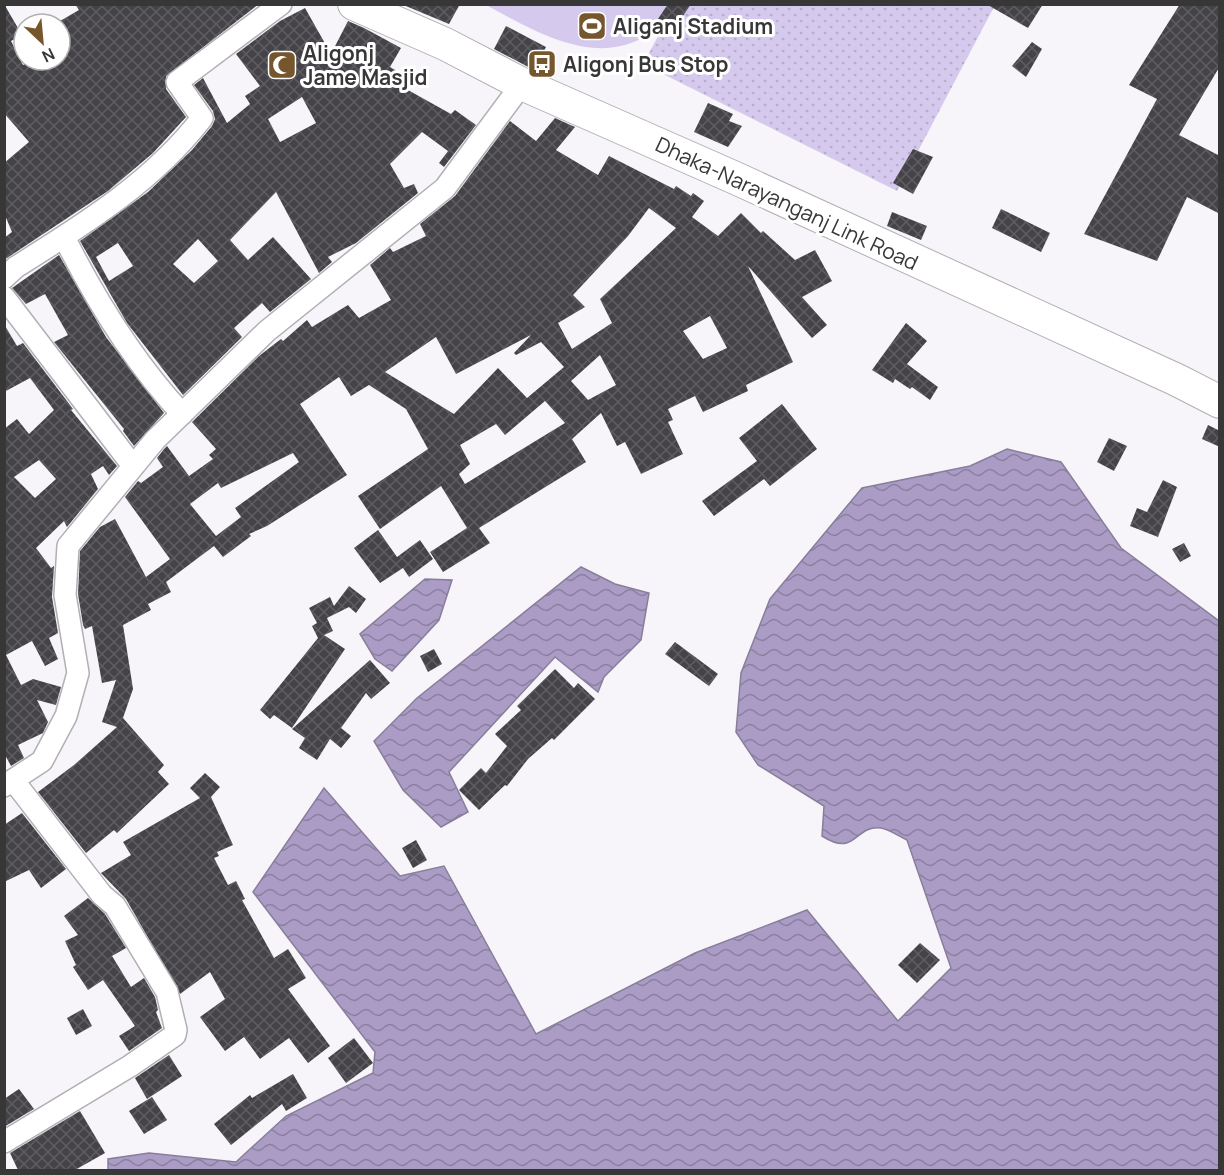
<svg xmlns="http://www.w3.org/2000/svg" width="1224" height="1175" viewBox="0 0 1224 1175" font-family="Manrope,sans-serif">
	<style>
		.park { fill: url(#park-dots) }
		.pitch { fill: #d5c9ed }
		.water { fill: url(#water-waves); stroke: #887e9b; stroke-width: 1.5 }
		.building { fill: url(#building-cross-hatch); fill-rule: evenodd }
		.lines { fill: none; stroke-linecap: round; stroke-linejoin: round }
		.minor-casing { stroke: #b0afb4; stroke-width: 24 }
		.highway-casing { stroke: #b0afb4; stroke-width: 34 }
		.minor { stroke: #fff; stroke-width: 21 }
		.highway { stroke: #fff; stroke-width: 32 }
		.labels { text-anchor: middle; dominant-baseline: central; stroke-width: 6; stroke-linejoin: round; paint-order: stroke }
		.poi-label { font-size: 21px; font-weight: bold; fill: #373738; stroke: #fff; text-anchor: start }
		.street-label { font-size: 21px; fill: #373738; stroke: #fff }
	</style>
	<defs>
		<pattern id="park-dots" width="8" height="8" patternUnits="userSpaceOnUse" patternTransform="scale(1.5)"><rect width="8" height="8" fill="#d5c9ed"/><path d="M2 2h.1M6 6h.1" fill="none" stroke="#b7adcc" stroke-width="1.8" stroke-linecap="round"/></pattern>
		<pattern id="water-waves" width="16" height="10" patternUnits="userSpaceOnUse" patternTransform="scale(1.5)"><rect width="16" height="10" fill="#aa9cc5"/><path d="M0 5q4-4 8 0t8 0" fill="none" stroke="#8b80a1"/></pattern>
		<pattern id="building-cross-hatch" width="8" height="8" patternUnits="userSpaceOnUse" patternTransform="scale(1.5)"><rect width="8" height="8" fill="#454348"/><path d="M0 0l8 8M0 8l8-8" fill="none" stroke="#5e5d61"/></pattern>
	</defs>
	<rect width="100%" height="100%" fill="#f7f5fa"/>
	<path class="park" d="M 675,5 L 995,5 L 897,191 L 643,64 Z"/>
	<path class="pitch" d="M 486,5 L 679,5 C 622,80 553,42 486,5 Z"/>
	<g class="water">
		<path d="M 1007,449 L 1061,462 L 1121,548 L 1219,621 L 1219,1170 L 108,1170 L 108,1159 L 149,1153 L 236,1162 L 286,1116 L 373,1073 L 375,1052 L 253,892 L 324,788 L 400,876 L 444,866 L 536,1034 L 695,953 L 807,910 L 898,1021 L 951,968 L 907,840 C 900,837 889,829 881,828 C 853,825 857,858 822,836 L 824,806 L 758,765 L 736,732 L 741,673 L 770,599 L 862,488 L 970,466 Z"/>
		<path d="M 581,567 L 615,584 L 649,593 L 641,640 L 604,677 L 598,692 L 555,657 L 449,772 L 468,812 L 441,827 L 403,790 L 374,741 L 417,698 Z"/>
		<path d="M 425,579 L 452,580 L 439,620 L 392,671 L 375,659 L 360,634 Z"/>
	</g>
	<g class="building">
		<path d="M 4,4 L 22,35 L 11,41 L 23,65 L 33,60 L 60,60 L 60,21 L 79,10 L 75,4 L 259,4 L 166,76 L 166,89 L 186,117 L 153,153 L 108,191 L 4,260 L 4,238 L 12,232 L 4,213 L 4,163 L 29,142 L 4,113 Z"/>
		<path d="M 401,4 L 460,4 L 449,24 Z"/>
		<path d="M 668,4 L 691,4 L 673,31 L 658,19 Z"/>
		<path d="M 986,4 L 1043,4 L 1028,28 Z"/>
		<path d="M 1180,4 L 1220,4 L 1220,66 L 1179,135 L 1220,156 L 1220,214 L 1187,197 L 1157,261 L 1084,234 L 1157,99 L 1129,85 Z"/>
		<path d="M 305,8 L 331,54 L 348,21 L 364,28 L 401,48 L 390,67 L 414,81 L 408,90 L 451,114 L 455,110 L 476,125 L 444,167 L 439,163 L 448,151 L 422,132 L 390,164 L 404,188 L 414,184 L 418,193 L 356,243 L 328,257 L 332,262 L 319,273 L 276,192 L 230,240 L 248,260 L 273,237 L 311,279 L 270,312 L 262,303 L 234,328 L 242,337 L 183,395 L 127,323 L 80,241 L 148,192 L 192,150 L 212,126 L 215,119 L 213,111 L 194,85 L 203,78 L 227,123 L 250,104 L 245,96 L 260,86 L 236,54 L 280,21 ZM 302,97 L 316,123 L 280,142 L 268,119 ZM 198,239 L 218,261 L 194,283 L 173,264 ZM 118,243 L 133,266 L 109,281 L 96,257 Z"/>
		<path d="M 506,26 L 546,47 L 534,70 L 494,49 Z"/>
		<path d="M 1032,42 L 1042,49 L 1026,77 L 1012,66 Z"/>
		<path d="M 708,103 L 733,114 L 729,121 L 742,126 L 728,147 L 694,132 Z"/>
		<path d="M 555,118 L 575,127 L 556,150 L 598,175 L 609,156 L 674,189 L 676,186 L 691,196 L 693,193 L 704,201 L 692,217 L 718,236 L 741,213 L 761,233 L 763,231 L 795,260 L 815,250 L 832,281 L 802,297 L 827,325 L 812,338 L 748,266 L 793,362 L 746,385 L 748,391 L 703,412 L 695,396 L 668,409 L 673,420 L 668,422 L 683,454 L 641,474 L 625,442 L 617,446 L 601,413 L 572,439 L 586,462 L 479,528 L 490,543 L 443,572 L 430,552 L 467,528 L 441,486 L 380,529 L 358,496 L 428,449 L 406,409 L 369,385 L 351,396 L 339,377 L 300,404 L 347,475 L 267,526 L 249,534 L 251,536 L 223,557 L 214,546 L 166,582 L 171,592 L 148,604 L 151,610 L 123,625 L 133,689 L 123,718 L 164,765 L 158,772 L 169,784 L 117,833 L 114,830 L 86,853 L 38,792 L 74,765 L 117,727 L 102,722 L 116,680 L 102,683 L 92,626 L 85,629 L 83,625 L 78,594 L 80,551 L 100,527 L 115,519 L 146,577 L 170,559 L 125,497 L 138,481 L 141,483 L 163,467 L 157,458 L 164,449 L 167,446 L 189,476 L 213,459 L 209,455 L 216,449 L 192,422 L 259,356 L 281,339 L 283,341 L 307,320 L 312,327 L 348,305 L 359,318 L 391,300 L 370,265 L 390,248 L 393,252 L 426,236 L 420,224 L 455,196 L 510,121 L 536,141 ZM 649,208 L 676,228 L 600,299 L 612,323 L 572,349 L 558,323 L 585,307 L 573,295 L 628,236 ZM 710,316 L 727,348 L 703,359 L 683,331 ZM 531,335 L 514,353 L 516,355 L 541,342 L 564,367 L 527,398 L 498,368 L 454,414 L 385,372 L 436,337 L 456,374 ZM 600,355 L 616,385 L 588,400 L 571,381 ZM 545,401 L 565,423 L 465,484 L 459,474 L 470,464 L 460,445 L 496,424 L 505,435 ZM 293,453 L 299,462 L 235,508 L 241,517 L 216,536 L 190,504 L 218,483 L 221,488 Z"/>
		<path d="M 913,149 L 933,157 L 913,194 L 893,183 Z"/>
		<path d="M 1001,209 L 1050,233 L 1041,252 L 992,228 Z"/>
		<path d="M 892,212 L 927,226 L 921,240 L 887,226 Z"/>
		<path d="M 59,255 L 106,337 L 164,413 L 134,446 L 123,431 L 124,429 L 54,342 L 68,335 L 45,294 L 26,304 L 12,288 Z"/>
		<path d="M 906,323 L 927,341 L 907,364 L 938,387 L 930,400 L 912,387 L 910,389 L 895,379 L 893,383 L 872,370 Z"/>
		<path d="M 4,324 L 17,346 L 23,343 L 73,409 L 71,410 L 117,466 L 109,475 L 103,466 L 91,474 L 98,489 L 67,527 L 64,521 L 36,548 L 51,568 L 54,566 L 52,597 L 58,633 L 49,638 L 58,659 L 45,666 L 32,641 L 6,655 L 21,685 L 33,679 L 61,687 L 56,705 L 37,700 L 48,722 L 43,733 L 18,745 L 24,758 L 11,766 L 4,753 L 4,429 L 17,419 L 29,434 L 54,410 L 30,378 L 4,392 ZM 39,460 L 56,479 L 35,498 L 14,477 Z"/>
		<path d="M 782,404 L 817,449 L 770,486 L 764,479 L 714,516 L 702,501 L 757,461 L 739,438 Z"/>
		<path d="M 1208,425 L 1220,431 L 1220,447 L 1202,439 Z"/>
		<path d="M 1109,438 L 1127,446 L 1114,471 L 1097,462 Z"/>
		<path d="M 1163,480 L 1177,487 L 1158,537 L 1130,526 L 1137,508 L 1147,512 Z"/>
		<path d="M 378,530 L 397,557 L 420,540 L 433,559 L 409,577 L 403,568 L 380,583 L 354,548 Z"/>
		<path d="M 1184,543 L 1191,556 L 1180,562 L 1172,549 Z"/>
		<path d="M 349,586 L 366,599 L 356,613 L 349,607 L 327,618 L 333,631 L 324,635 L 345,649 L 292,728 L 274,715 L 270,719 L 260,710 L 318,638 L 312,626 L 317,623 L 309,608 L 330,597 L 334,606 Z"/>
		<path d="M 675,642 L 718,674 L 709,686 L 665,654 Z"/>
		<path d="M 434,649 L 442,664 L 428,672 L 420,656 Z"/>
		<path d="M 370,660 L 390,683 L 371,699 L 366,693 L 341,728 L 351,736 L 341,748 L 330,739 L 317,760 L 299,748 L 305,738 L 292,729 Z"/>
		<path d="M 555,669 L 574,688 L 578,683 L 595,699 L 554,740 L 552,738 L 528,759 L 507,786 L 505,785 L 479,810 L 459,790 L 481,768 L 486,773 L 507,746 L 495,734 L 521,710 L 517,706 Z"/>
		<path d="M 205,773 L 220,787 L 211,797 L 233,845 L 217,852 L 219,856 L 214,858 L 228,885 L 236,881 L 245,899 L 242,900 L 274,958 L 288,949 L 306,978 L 288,989 L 330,1046 L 308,1063 L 289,1038 L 260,1059 L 244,1037 L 225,1051 L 200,1017 L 225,999 L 210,972 L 180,994 L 126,899 L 101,873 L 131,855 L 123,842 L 200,798 L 190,788 Z"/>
		<path d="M 22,813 L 66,869 L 41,888 L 29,870 L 4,882 L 4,825 Z"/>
		<path d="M 416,840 L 427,860 L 413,868 L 402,848 Z"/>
		<path d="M 88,898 L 105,914 L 126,948 L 112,956 L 131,987 L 144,978 L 155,997 L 158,1010 L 156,1012 L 162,1028 L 129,1051 L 119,1036 L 135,1026 L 103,980 L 88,990 L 73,967 L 76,965 L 65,941 L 78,935 L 64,916 Z"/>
		<path d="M 920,943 L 940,960 L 917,983 L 898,965 Z"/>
		<path d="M 83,1009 L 92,1026 L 76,1035 L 67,1018 Z"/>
		<path d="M 354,1038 L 373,1063 L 346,1083 L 328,1058 Z"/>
		<path d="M 169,1055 L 182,1076 L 147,1099 L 135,1078 Z"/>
		<path d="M 293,1074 L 307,1098 L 286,1111 L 282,1104 L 231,1145 L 214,1124 L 250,1095 L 252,1098 Z"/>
		<path d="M 19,1089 L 34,1109 L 4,1127 L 4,1099 Z"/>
		<path d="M 152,1097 L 167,1120 L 144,1134 L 129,1111 Z"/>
		<path d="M 80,1111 L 105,1153 L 75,1170 L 18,1170 L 10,1153 Z"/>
	</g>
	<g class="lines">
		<g class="minor-casing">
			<g id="minor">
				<path d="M 64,237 C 96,301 133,361 182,414"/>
				<path d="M 4,278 L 16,267 C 83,225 153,182 202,118 L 177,82 L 281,4"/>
				<path d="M 4,297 L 133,466"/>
				<path d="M 4,786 L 42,761 L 66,716 L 78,673 L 65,595 L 68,546 L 155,440 L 267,331 L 445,188 L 522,84"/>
				<path d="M 4,1142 L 130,1066 L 175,1035 L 176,1030 L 167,992 L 115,906 L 102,895 L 13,780"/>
			</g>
		</g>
		<g class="highway-casing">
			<path id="highway" d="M 354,4 L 445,44 L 522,84 L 733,177 L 1177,380 L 1220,402"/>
		</g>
		<use href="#minor" class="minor"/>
		<use href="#highway" class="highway"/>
	</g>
	<defs>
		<g id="stadium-square" transform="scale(1.5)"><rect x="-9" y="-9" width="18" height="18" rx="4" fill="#76562c" stroke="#fff"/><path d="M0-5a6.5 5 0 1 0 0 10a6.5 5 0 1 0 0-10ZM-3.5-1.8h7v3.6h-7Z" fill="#fff"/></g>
		<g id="bus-square" transform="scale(1.5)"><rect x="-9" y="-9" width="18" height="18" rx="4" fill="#76562c" stroke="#fff"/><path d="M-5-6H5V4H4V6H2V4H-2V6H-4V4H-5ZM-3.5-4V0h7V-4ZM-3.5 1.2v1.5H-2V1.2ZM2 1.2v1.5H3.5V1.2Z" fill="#fff"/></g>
		<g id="mosque-square" transform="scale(1.5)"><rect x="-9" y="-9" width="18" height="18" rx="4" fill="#76562c" stroke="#fff"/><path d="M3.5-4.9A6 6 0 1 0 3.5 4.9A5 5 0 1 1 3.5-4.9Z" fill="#fff"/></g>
	</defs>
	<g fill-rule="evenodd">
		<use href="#stadium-square" x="592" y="26"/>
		<use href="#bus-square" x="542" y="64"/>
		<use href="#mosque-square" x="282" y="65"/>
	</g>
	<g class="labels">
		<g class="poi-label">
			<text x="613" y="26">Aliganj Stadium</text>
			<text x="303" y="53">Aligonj<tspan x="303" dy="24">Jame Masjid</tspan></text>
			<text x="563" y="64">Aligonj Bus Stop</text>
		</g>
		<g class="street-label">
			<text transform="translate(787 203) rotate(25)">Dhaka-Narayanganj Link Road</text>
		</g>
	</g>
	<rect width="1224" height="1175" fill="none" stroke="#373738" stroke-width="12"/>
	<g transform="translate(42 42) rotate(154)"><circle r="28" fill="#ffffff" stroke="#afafaf" stroke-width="1.5"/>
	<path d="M0-4.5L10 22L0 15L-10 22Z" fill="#76562c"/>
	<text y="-9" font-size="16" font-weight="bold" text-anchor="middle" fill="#373738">N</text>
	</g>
</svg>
